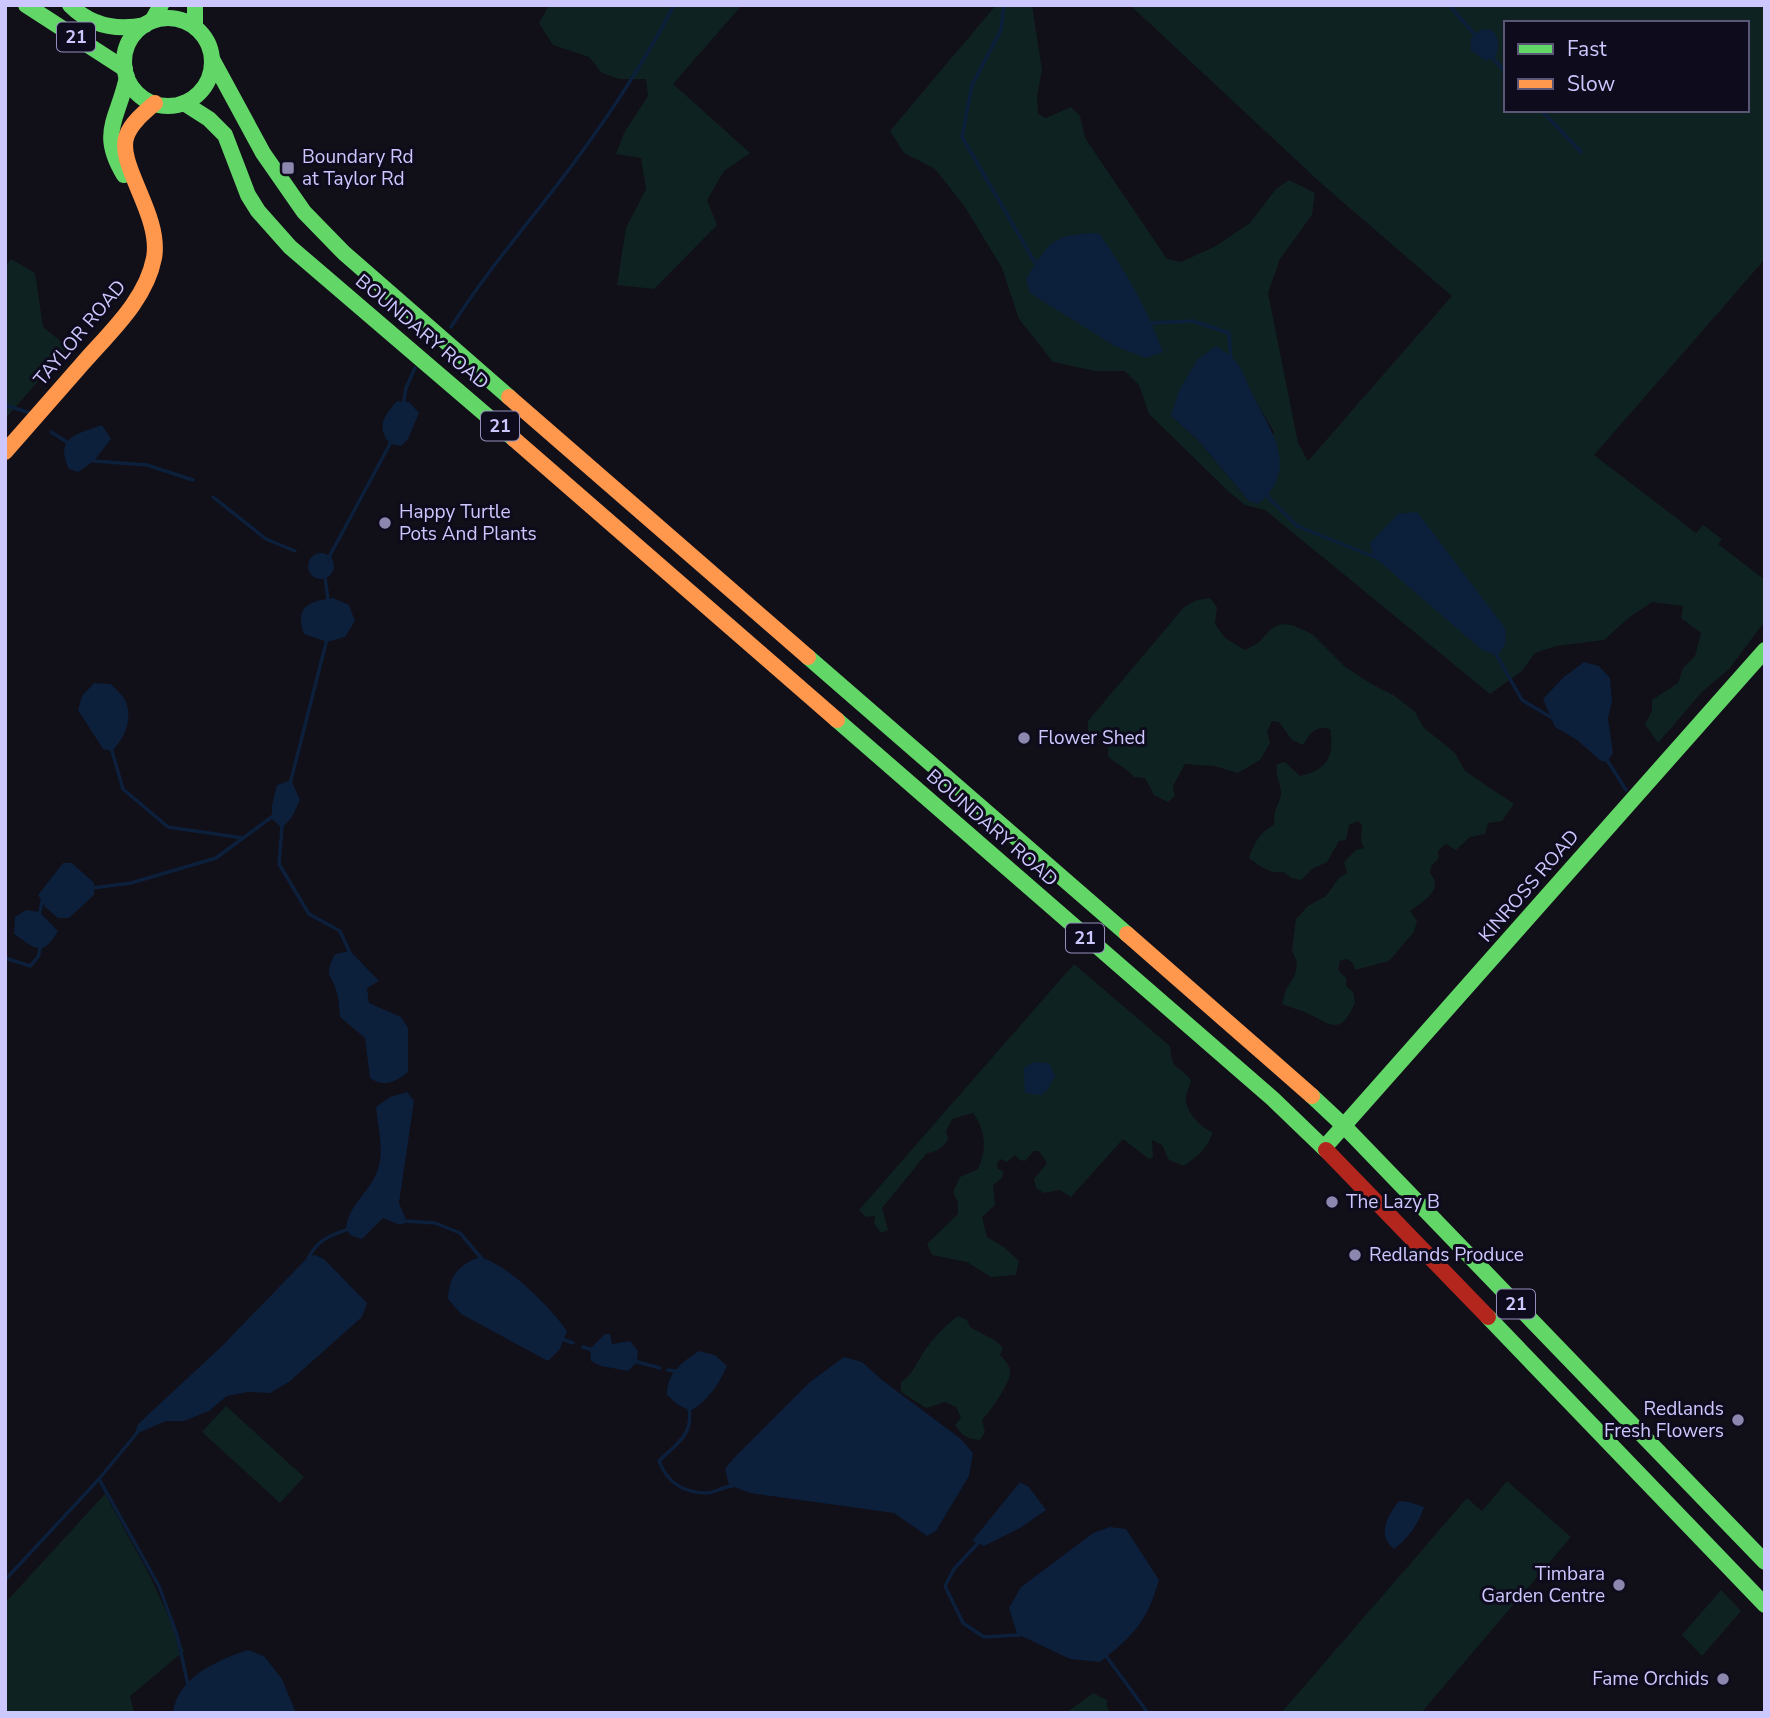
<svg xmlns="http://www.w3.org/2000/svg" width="1770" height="1718" viewBox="0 0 1770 1718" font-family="'Nunito Sans',sans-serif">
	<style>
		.green { fill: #0f2222; fill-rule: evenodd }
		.water { fill: #0c1f3b }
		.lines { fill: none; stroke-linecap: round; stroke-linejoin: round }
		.stream { stroke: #0c1f3b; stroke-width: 3.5 }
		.fast { stroke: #63d668; stroke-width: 16 }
		.slow { stroke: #ff974d; stroke-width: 16 }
		.jam { stroke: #b3261e; stroke-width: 16 }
		.poi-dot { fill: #8b87ae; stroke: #0e0b1c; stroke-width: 2.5 }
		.labels { text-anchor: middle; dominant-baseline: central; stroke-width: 6; stroke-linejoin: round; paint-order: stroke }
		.shield { fill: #0e0b1c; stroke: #938fba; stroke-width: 2 }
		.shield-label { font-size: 18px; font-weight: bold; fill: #ccc7fe }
		.poi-label { font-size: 19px; fill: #ccc7fe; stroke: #0e0b1c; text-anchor: start }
		.street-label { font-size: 19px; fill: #ccc7fe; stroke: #0e0b1c }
	</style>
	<rect width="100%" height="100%" fill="#110f18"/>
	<g class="green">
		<path d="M 549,5 L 742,5 L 673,84 L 750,153 L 724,171 L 707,200 L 717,225 L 654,289 L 617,285 L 626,228 L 646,189 L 641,158 L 616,154 L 624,133 L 648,96 L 646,79 L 619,79 L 602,73 L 589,57 L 553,45 L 539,23 Z"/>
		<path d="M 996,5 L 1032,5 L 1042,70 L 1037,96 L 1038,114 L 1046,118 L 1071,107 L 1080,116 L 1085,138 L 1167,259 L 1181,262 L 1216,246 L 1250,223 L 1276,189 L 1289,180 L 1315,193 L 1312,215 L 1280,259 L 1268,293 L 1298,443 L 1308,461 L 1452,296 L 1323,185 L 1130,5 L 1765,5 L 1765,259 L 1594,455 L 1696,533 L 1703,525 L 1722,539 L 1718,544 L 1765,580 L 1765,621 L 1729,669 L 1702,692 L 1658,743 L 1645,724 L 1652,711 L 1652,700 L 1678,683 L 1683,668 L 1695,656 L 1701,633 L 1681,618 L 1683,606 L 1652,602 L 1631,616 L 1604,640 L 1556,646 L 1535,653 L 1522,671 L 1490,694 L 1265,510 L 1245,505 L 1228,491 L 1149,414 L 1139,385 L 1125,371 L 1095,371 L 1053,362 L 1019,319 L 1002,268 L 965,207 L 935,169 L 904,153 L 890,131 ZM 1506,23 L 1747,23 L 1747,110 L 1506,110 ZM 1254,398 L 1274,432 L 1249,501 L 1197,439 L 1171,416 Z"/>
		<path d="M 11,259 L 35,273 L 43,327 L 68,347 L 5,419 L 5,267 Z"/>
		<path d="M 1210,598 L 1217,607 L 1215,624 L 1225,638 L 1245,650 L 1258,643 L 1271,629 L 1281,624 L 1292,625 L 1312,634 L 1344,666 L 1373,685 L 1395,696 L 1415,712 L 1423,727 L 1455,753 L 1465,771 L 1514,804 L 1502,821 L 1488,823 L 1485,834 L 1470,837 L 1456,850 L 1446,844 L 1438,851 L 1439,858 L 1431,866 L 1430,873 C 1445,890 1423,901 1410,911 L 1417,921 L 1414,932 L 1389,961 L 1355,970 L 1353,963 L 1347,959 L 1340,961 L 1338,970 L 1346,978 L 1346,986 L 1353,992 L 1355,1003 C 1343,1029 1337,1030 1313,1016 C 1304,1011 1292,1008 1282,1004 L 1286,990 L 1295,975 L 1297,962 L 1292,951 L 1296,919 L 1308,906 L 1326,896 L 1339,878 L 1347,873 L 1344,862 L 1356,850 L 1364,848 L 1361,841 L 1362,825 L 1358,821 L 1349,825 L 1346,840 L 1339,841 L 1327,862 L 1312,869 L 1301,880 L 1291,878 L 1283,872 C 1269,874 1260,866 1249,858 C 1254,843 1260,832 1274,825 C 1273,808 1281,802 1281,792 C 1280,782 1275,775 1277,764 L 1285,762 L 1300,776 C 1327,770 1335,756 1330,729 C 1315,725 1311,732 1303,745 L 1292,740 L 1279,722 L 1272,721 L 1267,732 L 1270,743 L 1260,760 L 1238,773 L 1214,766 L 1185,764 L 1173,786 L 1175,796 L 1168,802 L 1154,795 L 1145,778 L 1134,777 C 1126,767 1116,765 1108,756 L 1109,740 L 1103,736 L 1095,737 L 1088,734 L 1088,721 L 1184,607 L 1197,600 Z"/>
		<path d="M 1074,964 L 1170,1046 C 1172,1072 1178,1064 1191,1080 C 1190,1087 1187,1091 1186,1097 C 1184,1110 1200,1127 1212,1132 C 1210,1147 1196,1157 1184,1166 L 1169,1160 L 1162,1145 L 1152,1140 L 1153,1157 L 1149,1159 L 1123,1139 L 1071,1197 L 1060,1190 L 1044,1193 L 1036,1188 L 1034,1179 L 1047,1163 L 1039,1151 L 1034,1151 L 1025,1161 L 1020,1160 L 1015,1155 L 1007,1162 L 1000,1159 L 997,1164 L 998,1169 L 1003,1171 L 1002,1178 L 993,1185 L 995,1205 L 982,1217 L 987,1237 L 1004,1247 L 1019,1261 L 1016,1275 L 991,1277 L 967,1262 L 932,1255 L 927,1244 L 958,1214 L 958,1203 L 953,1192 L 960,1177 L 978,1169 C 987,1149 986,1131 973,1113 L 952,1119 L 946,1131 L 948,1139 C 943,1148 937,1152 927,1153 L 882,1208 L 888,1230 L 881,1233 L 874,1224 L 875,1216 L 866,1217 L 859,1210 Z"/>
		<path d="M 958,1316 L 967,1320 L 970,1327 L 996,1341 L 1003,1348 L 1000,1355 C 1004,1359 1009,1365 1010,1370 C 1013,1380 989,1413 982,1420 L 985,1432 L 980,1440 C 968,1439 961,1435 955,1425 L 961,1418 L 956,1407 L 945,1402 L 926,1408 L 901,1392 L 901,1382 C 913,1375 917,1361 925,1350 C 935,1336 945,1326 958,1316 Z"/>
		<path d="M 226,1406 L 304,1477 L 280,1503 L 202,1432 Z"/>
		<path d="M 1507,1481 L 1571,1537 L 1421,1713 L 1281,1713 L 1467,1498 L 1482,1511 Z"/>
		<path d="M 105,1494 L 150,1576 L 184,1651 L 130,1696 L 134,1713 L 5,1713 L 5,1603 Z"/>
		<path d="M 1721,1590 L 1741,1611 L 1702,1656 L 1682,1635 Z"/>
		<path d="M 1093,1693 L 1107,1700 L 1107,1708 L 1113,1713 L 1066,1713 Z"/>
	</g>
	<g class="water">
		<path d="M 1483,29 L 1492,30 C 1499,38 1499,45 1496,56 L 1486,61 L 1471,50 C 1469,39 1473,34 1483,29 Z"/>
		<path d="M 1099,233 C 1125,270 1147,309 1163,352 L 1146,358 L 1115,346 L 1030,293 L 1026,279 C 1051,240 1051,235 1099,233 Z"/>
		<path d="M 1216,346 C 1244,364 1240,369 1254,397 C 1273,435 1299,469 1258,504 L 1249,501 L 1197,439 L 1171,416 L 1179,391 L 1197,360 Z"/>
		<path d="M 397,401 L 409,402 L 419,413 L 408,439 L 401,446 L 390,444 C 376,427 383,417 397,401 Z"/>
		<path d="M 102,425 L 111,439 L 94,461 L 78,472 L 69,469 C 54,437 77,434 102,425 Z"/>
		<path d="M 1417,512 L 1505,628 L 1506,643 L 1497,656 L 1481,649 L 1373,556 L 1370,543 L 1398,514 Z"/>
		<circle cx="321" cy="566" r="13"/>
		<path d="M 333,598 L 349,605 L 355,621 L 345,637 L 327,642 L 304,634 C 294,607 309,601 333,598 Z"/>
		<path d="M 1584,662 L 1599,666 L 1610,678 L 1612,702 L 1608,718 L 1613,753 L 1607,762 L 1601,761 L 1577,740 L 1555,727 L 1543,699 L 1564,677 Z"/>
		<path d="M 94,683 L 111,684 C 115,689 124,696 126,702 C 133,720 124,739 112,751 L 103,749 L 78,710 L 82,696 Z"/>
		<path d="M 291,780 L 300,800 L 292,817 L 282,828 L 272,819 L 272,805 L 277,785 Z"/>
		<path d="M 63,863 L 72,863 L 94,883 L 94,895 L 69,918 L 58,918 L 45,907 L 38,895 Z"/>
		<path d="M 26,910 L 39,912 L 58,931 C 42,958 36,949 14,934 L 15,917 Z"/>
		<path d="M 350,951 L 379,981 L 367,988 L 369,1003 L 401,1017 L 408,1028 L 408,1072 C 396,1082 384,1088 370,1078 L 365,1038 L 340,1017 C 339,1009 339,1000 337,993 C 331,971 323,978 335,954 Z"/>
		<path d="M 1034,1062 L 1049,1063 L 1055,1076 L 1047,1090 L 1042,1095 L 1025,1093 L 1024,1068 Z"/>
		<path d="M 407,1092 L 414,1101 L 399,1203 L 407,1222 L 400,1225 L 383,1218 L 362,1239 L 352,1236 L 346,1230 C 347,1206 369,1193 377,1172 C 385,1151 378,1130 376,1107 L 390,1097 Z"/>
		<path d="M 315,1255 L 324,1259 L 367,1303 L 362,1317 L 289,1382 L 270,1393 L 248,1392 L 227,1396 L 209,1411 L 184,1421 L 166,1421 L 134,1435 L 138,1424 L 221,1347 L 309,1256 Z"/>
		<path d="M 480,1257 C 510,1266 549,1306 567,1331 L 560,1349 L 548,1361 L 461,1314 L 448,1299 C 449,1276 458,1265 480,1257 Z"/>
		<path d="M 605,1334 L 610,1334 L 612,1344 L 630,1341 L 638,1351 L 637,1362 L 628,1371 L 601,1366 L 591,1361 L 590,1349 Z"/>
		<path d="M 699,1351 L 715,1355 L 727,1366 C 718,1385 709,1400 690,1411 L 677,1404 L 667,1395 C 666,1374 682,1362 699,1351 Z"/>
		<path d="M 844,1357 L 862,1362 L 882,1380 L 961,1439 L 973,1453 L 969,1476 L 936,1531 L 927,1536 L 894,1513 L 750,1493 L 729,1485 L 725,1469 L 734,1458 L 810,1382 Z"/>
		<path d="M 1020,1482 L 1029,1487 L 1046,1510 L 1020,1528 L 984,1546 L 972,1541 Z"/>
		<path d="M 1399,1501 L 1409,1502 L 1424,1507 C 1418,1525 1409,1537 1394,1549 C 1376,1535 1388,1515 1399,1501 Z"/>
		<path d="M 1110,1527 L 1126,1529 L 1159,1580 C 1147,1622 1133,1636 1100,1662 L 1070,1659 L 1017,1634 L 1009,1608 L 1021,1587 L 1093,1533 Z"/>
		<path d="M 248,1650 L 264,1656 L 282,1679 L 296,1713 L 173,1713 C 176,1678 219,1659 248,1650 Z"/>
	</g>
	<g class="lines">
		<g class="stream">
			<path d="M 1004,5 L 1001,30 L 972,85 L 962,137 L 1037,266"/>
			<path d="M 1449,5 L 1476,36"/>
			<path d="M 1491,56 L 1506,73"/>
			<path d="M 1541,110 L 1581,152"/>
			<path d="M 1151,323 L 1193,321 L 1229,333 L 1231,360"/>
			<path d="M 451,327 C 487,270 533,218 573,164 C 611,113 645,61 674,5"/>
			<path d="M 5,405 L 30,413"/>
			<path d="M 403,405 L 406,388 L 415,368"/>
			<path d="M 51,432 L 70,444"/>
			<path d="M 91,459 L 94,461 L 147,465 L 193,480"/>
			<path d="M 1266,492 L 1269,498 L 1297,526 L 1377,558"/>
			<path d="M 213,497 L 266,539 L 295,551"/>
			<path d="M 328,559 L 391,442"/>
			<path d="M 325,577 L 328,600"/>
			<path d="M 1496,654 L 1522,700 L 1554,719"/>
			<path d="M 112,751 L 123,789 L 168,827 L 243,838"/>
			<path d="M 1607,760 L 1626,790"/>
			<path d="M 290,784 L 327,639"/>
			<path d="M 282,826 L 279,864 L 309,914 L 340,931 L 350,953"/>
			<path d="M 92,888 L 131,883 L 216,858 L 273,816"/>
			<path d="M 39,916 L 42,902 L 45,902"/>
			<path d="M 5,958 L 30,966 L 38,957 L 41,945"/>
			<path d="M 406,1221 L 435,1223 L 460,1233 L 482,1259"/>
			<path d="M 308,1258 C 320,1238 328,1237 348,1229"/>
			<path d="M 562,1339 L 573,1343"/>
			<path d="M 583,1347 L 593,1350"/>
			<path d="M 634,1361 L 660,1368"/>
			<path d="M 668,1370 L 675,1371 L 676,1375"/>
			<path d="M 689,1408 C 694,1435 676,1444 659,1461 C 667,1482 683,1493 707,1493 C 715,1493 724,1486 733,1486"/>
			<path d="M 99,1479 L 159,1586 L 177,1635 L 188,1685"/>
			<path d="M 980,1541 L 954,1569 L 945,1586 L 963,1623 L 984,1637 L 1020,1635"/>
			<path d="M 5,1580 L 99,1479 L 137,1433"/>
			<path d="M 1106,1656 L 1148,1713"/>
		</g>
		<g class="fast">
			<path d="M 26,5 L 125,69"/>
			<path d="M 70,5 C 91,26 116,31 145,25"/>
			<path d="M 195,5 L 195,27"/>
			<circle cx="168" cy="62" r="44"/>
			<path d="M 152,21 L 161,5"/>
			<path d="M 212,59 L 263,153 L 304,212 L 344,253 L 509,397"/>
			<path d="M 184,103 L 209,119 L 225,135 L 248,195 L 258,211 L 290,247 L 514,439"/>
			<path d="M 124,175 C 98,132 118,120 127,77"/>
			<path d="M 808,657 L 1127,934"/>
			<path d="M 837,720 L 1273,1099 L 1326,1150"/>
			<path d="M 1312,1096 L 1344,1126 L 1765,1562"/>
			<path d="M 1324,1148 L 1765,650"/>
			<path d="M 1488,1317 L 1765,1605"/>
		</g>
		<g class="slow">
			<path d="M 509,397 L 808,657"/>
			<path d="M 514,439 L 837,720"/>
			<path d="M 5,452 C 31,422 57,393 83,363 C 110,332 146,300 154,258 C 162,215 115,163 127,135 C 132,122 145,112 155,103"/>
			<path d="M 1127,934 L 1312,1096"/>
		</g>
		<path class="jam" d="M 1326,1150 L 1488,1317"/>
	</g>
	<g class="poi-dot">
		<rect x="281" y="161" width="14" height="14" rx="3.5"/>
		<circle cx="385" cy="523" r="7"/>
		<circle cx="1024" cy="738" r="7"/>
		<circle cx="1332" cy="1202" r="7"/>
		<circle cx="1355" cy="1255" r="7"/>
		<circle cx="1738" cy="1420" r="7"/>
		<circle cx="1619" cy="1585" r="7"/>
		<circle cx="1723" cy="1679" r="7"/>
	</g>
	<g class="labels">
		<g class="shield">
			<rect x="57" y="22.5" width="38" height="29" rx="5"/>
			<rect x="481" y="411.5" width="38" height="29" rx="5"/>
			<rect x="1066" y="923.5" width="38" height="29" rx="5"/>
			<rect x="1497" y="1289.5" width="38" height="29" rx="5"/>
		</g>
		<g class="shield-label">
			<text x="76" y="37">21</text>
			<text x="500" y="426">21</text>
			<text x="1085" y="938">21</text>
			<text x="1516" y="1304">21</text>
		</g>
		<g class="poi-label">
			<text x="302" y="157">Boundary Rd<tspan x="302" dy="22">at Taylor Rd</tspan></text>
			<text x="399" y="512">Happy Turtle<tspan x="399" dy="22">Pots And Plants</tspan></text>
			<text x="1038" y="738">Flower Shed</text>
			<text x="1346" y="1202">The Lazy B</text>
			<text x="1369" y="1255">Redlands Produce</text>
			<text x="1724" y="1409" text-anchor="end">Redlands<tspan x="1724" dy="22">Fresh Flowers</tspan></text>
			<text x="1605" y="1574" text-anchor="end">Timbara<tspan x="1605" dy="22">Garden Centre</tspan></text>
			<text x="1709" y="1679" text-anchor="end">Fame Orchids</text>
		</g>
		<g class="street-label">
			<text transform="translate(422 332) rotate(40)">BOUNDARY ROAD</text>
			<text transform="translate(80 333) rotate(-50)">TAYLOR ROAD</text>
			<text transform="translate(992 828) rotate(41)">BOUNDARY ROAD</text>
			<text transform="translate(1529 886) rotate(-49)">KINROSS ROAD</text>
		</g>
	</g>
	<rect width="1770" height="1718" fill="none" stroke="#ccc7fe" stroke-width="14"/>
	<rect x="1504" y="21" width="245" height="91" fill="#0e0b1c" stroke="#5a5676" stroke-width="2"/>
	<rect x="1518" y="44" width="35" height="10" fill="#63d668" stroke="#5a5676" stroke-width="2"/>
	<text x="1567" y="56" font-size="21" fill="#ccc7fe">Fast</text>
	<rect x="1518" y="79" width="35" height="10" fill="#ff974d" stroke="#5a5676" stroke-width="2"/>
	<text x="1567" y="91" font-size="21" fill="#ccc7fe">Slow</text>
</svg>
